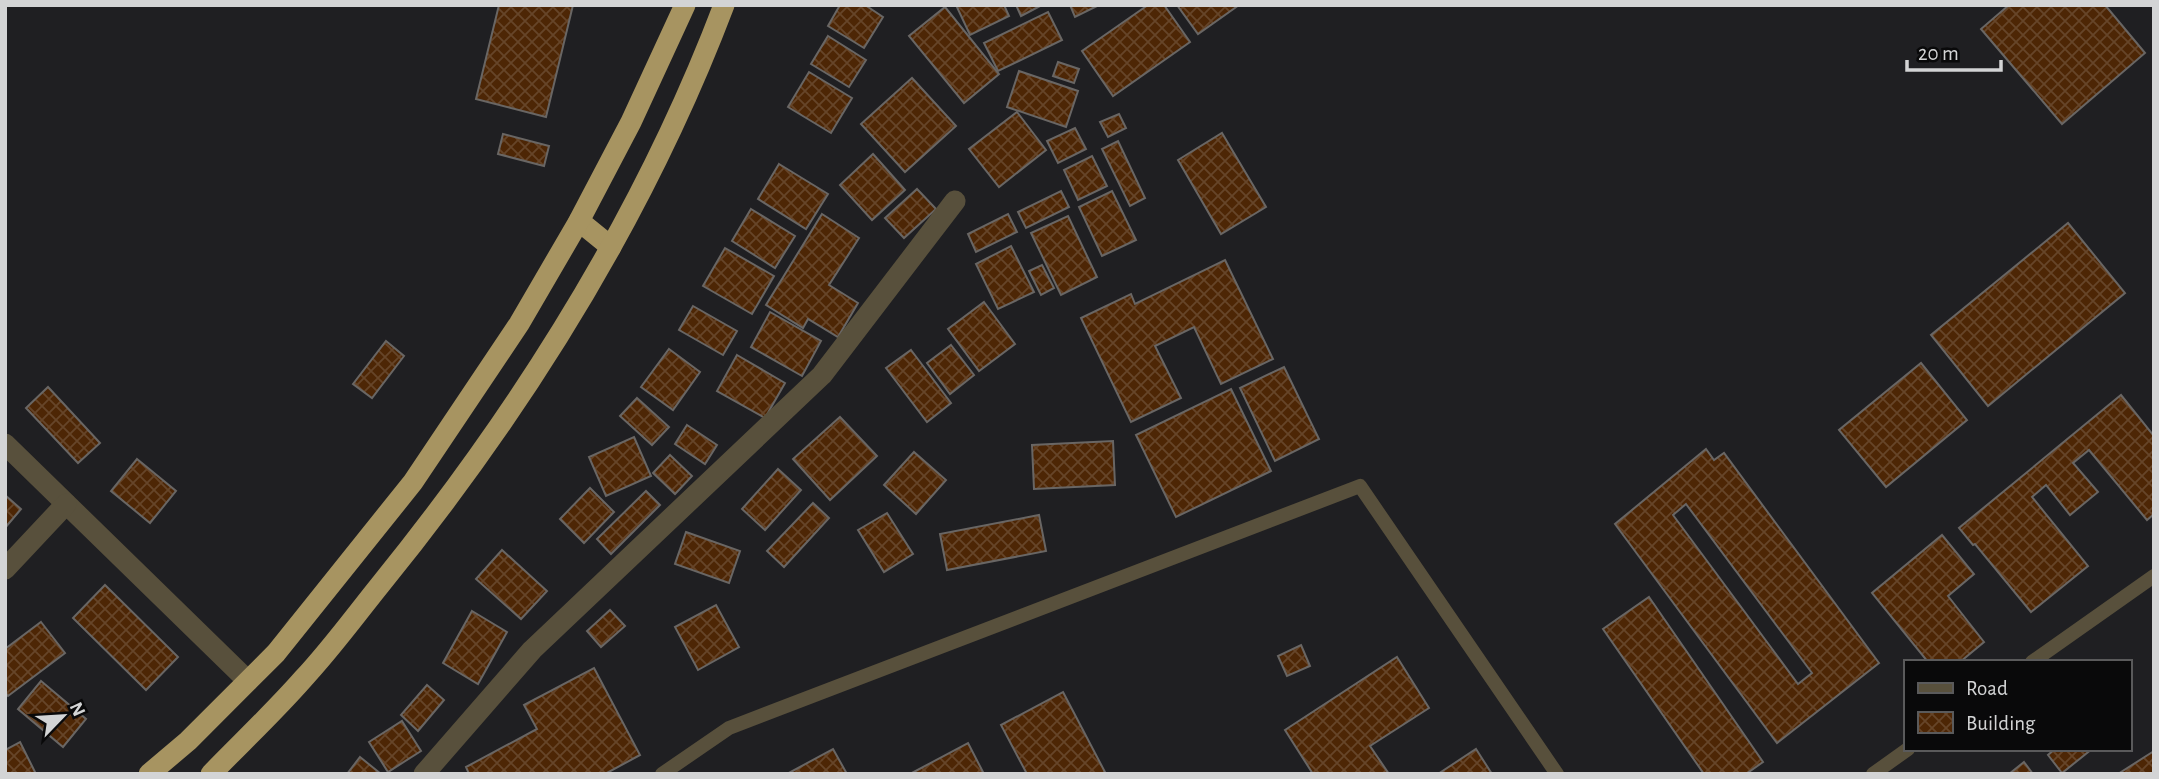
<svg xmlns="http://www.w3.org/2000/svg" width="2159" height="779" viewBox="0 0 2159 779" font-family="'Alegreya Sans',sans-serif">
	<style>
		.building { fill: url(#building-cross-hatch); stroke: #696664; stroke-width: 2; fill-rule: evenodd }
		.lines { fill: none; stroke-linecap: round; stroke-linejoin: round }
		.lane { stroke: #58503c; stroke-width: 14 }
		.street { stroke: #58503c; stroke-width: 21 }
		.highway { stroke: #a79461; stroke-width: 21 }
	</style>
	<defs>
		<pattern id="building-cross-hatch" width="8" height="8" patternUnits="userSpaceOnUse" patternTransform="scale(1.75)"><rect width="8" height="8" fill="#4d2605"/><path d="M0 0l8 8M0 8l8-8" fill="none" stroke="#664529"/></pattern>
	</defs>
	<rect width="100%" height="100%" fill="#1f1f22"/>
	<g class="building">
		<path d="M 499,5 L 573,5 L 546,117 L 476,99 Z"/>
		<path d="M 840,5 L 865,5 L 883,17 L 864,48 L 828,26 Z"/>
		<path d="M 956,5 L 1004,5 L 1009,16 L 970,35 Z"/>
		<path d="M 1016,5 L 1042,5 L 1021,16 Z"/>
		<path d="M 1070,5 L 1099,5 L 1075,17 Z"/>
		<path d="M 1148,5 L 1164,5 L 1190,42 L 1113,96 L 1082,51 Z"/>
		<path d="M 1177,5 L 1239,5 L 1198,34 Z"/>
		<path d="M 2009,5 L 2105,5 L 2145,53 L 2062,124 L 1981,29 Z"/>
		<path d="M 945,7 L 999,74 L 964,103 L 909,36 Z"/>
		<path d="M 1048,12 L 1062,40 L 998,71 L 984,43 Z"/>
		<path d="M 828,36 L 866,60 L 849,87 L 811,64 Z"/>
		<path d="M 1058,62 L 1079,69 L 1074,83 L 1053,76 Z"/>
		<path d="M 1019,71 L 1078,91 L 1066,127 L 1007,107 Z"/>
		<path d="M 809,72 L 852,98 L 831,133 L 788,107 Z"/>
		<path d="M 912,78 L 956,126 L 905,172 L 861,124 Z"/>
		<path d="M 1017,112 L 1046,150 L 999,187 L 969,149 Z"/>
		<path d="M 1119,114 L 1126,128 L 1108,137 L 1100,122 Z"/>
		<path d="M 1075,128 L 1086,149 L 1058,163 L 1047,141 Z"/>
		<path d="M 1222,133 L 1266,207 L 1221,234 L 1178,160 Z"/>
		<path d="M 503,134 L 549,146 L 544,166 L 498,154 Z"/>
		<path d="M 1118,141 L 1145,198 L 1130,206 L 1102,149 Z"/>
		<path d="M 873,154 L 905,190 L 872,220 L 840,185 Z"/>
		<path d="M 1092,156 L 1107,186 L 1078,200 L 1064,170 Z"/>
		<path d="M 779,164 L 828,194 L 806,229 L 758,199 Z"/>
		<path d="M 917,189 L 936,209 L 904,238 L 885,218 Z"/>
		<path d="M 1061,191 L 1069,207 L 1026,228 L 1018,212 Z"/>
		<path d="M 1112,191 L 1136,240 L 1102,256 L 1079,207 Z"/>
		<path d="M 751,209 L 795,236 L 775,268 L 732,241 Z"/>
		<path d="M 822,214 L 859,238 L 829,285 L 858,303 L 838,337 L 808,319 L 803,328 L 766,305 Z"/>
		<path d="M 1008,214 L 1017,232 L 976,252 L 968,234 Z"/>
		<path d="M 1068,216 L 1097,277 L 1061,295 L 1031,233 Z"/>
		<path d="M 2068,223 L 2125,293 L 1988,406 L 1931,335 Z"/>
		<path d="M 1011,246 L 1034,292 L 998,309 L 976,264 Z"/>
		<path d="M 725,248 L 774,276 L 752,314 L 703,286 Z"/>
		<path d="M 1225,260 L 1273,359 L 1221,384 L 1194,327 L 1155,346 L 1181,398 L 1131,422 L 1081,318 L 1131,294 L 1135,304 Z"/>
		<path d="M 1042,265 L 1054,288 L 1041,295 L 1029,271 Z"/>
		<path d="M 984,302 L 1015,344 L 979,371 L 948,329 Z"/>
		<path d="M 693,306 L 737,331 L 723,355 L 679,330 Z"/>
		<path d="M 770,312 L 821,341 L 802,376 L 751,347 Z"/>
		<path d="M 386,341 L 404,356 L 372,398 L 353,384 Z"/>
		<path d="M 951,345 L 974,375 L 950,394 L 927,363 Z"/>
		<path d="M 669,349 L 700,372 L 673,410 L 641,387 Z"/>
		<path d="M 911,350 L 951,403 L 927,422 L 886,368 Z"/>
		<path d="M 737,355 L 785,383 L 765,418 L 717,391 Z"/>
		<path d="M 1921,363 L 1967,420 L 1886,487 L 1839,430 Z"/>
		<path d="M 1284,367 L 1319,439 L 1275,461 L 1240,388 Z"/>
		<path d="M 48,387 L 100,443 L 78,463 L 26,408 Z"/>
		<path d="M 1231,389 L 1271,471 L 1176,517 L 1136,435 Z"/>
		<path d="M 2121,395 L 2154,436 L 2154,514 L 2147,520 L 2089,450 L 2073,463 L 2098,492 L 2070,515 L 2046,485 L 2032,497 L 2088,566 L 2031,612 L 1975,544 L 1973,545 L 1959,528 Z"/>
		<path d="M 637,398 L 669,427 L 652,445 L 620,416 Z"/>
		<path d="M 840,417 L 877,456 L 830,500 L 793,459 Z"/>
		<path d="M 687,425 L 717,445 L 705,464 L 675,444 Z"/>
		<path d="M 634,437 L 651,476 L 606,496 L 589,457 Z"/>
		<path d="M 1113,441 L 1115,485 L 1034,489 L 1032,445 Z"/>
		<path d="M 1706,449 L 1714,460 L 1724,453 L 1879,663 L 1777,743 L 1615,524 ZM 1686,504 L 1812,673 L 1798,684 L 1673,515 Z"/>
		<path d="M 914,452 L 946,480 L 916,514 L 884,485 Z"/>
		<path d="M 670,455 L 692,476 L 675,494 L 653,473 Z"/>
		<path d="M 137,459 L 176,491 L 150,523 L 111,491 Z"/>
		<path d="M 778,469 L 801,490 L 765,530 L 742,509 Z"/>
		<path d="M 590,488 L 614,512 L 584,543 L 560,519 Z"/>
		<path d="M 646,491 L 660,505 L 611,554 L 597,539 Z"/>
		<path d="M 5,495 L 21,509 L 5,528 Z"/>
		<path d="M 813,503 L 829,518 L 784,567 L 767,551 Z"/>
		<path d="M 887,513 L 913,554 L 884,572 L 858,530 Z"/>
		<path d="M 1039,515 L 1046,551 L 947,570 L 940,534 Z"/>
		<path d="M 686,532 L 740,551 L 729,583 L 675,564 Z"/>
		<path d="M 1942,535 L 1974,574 L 1948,596 L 1984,642 L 1960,662 L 1928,662 L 1872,593 Z"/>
		<path d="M 502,550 L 547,591 L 521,619 L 476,579 Z"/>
		<path d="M 105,585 L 178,657 L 146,690 L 73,618 Z"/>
		<path d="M 1649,597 L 1763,762 L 1746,774 L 1704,774 L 1603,629 Z"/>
		<path d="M 716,605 L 739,647 L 698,670 L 675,627 Z"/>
		<path d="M 610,610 L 625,626 L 601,647 L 587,631 Z"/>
		<path d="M 472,611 L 507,632 L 478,684 L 443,663 Z"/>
		<path d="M 41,622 L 65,653 L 8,696 L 5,693 L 5,649 Z"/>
		<path d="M 1301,645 L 1310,666 L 1287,676 L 1278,656 Z"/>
		<path d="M 1397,657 L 1429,708 L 1370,746 L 1389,774 L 1313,774 L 1285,730 Z"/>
		<path d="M 594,668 L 640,755 L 605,774 L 469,774 L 466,767 L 537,729 L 524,705 Z"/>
		<path d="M 41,681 L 86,719 L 63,747 L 18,709 Z"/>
		<path d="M 427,685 L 444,700 L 418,731 L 401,715 Z"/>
		<path d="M 1063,692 L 1106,774 L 1027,774 L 1001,725 Z"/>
		<path d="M 402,721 L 421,751 L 388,772 L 369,742 Z"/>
		<path d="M 20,742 L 36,774 L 5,774 L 5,750 Z"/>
		<path d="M 968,743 L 984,774 L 910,774 Z"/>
		<path d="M 833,749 L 847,774 L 787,774 Z"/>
		<path d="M 1476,749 L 1492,774 L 1438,774 Z"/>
		<path d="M 2055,749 L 2092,749 L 2062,773 L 2048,755 Z"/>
		<path d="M 2154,751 L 2154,774 L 2118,774 Z"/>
		<path d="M 360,757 L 381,774 L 347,774 Z"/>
		<path d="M 2024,762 L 2033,774 L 2009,774 Z"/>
	</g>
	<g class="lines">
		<g class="lane">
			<path d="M 2032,662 L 2154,576"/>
			<path d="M 662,774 L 729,728 L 1360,486 L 1557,774"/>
			<path d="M 1873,774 L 1908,749"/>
		</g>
		<g class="street">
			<path d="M 5,444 L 248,681"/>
			<path d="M 5,569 L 66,504"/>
			<path d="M 424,774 L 532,650 L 822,375 L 955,201"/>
		</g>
		<g class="highway">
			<path d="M 579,221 L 611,247"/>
			<path d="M 149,774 L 188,741 L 276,653 L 413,482 L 519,324 L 579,221 L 631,122 L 685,5"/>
			<path d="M 211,774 C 242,742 274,712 303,679 C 331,649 355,616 380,585 C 522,410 644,216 724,5"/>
		</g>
	</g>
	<rect width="2159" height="779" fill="none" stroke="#d3d4d5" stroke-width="14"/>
	<rect x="1904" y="660" width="228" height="91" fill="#09090a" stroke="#5a5a5b" stroke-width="2"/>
	<rect x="1918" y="683" width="35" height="10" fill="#58503c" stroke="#5a5a5b" stroke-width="2"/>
	<text x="1966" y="695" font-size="21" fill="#d3d4d5">Road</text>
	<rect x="1918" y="712" width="35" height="21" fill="url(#building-cross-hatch)" stroke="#5a5a5b" stroke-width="2"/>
	<text x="1966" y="730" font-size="21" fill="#d3d4d5">Building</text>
	<g transform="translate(63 716) rotate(65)" stroke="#09090a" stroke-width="5" paint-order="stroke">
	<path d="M0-5L12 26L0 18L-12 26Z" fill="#d3d4d5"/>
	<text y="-10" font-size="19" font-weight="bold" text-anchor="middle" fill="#d3d4d5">N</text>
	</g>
	<path d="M1907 60v10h94v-10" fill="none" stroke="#d3d4d5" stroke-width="3.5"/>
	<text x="1918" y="60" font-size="21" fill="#d3d4d5" stroke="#09090a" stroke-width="5" paint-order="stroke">20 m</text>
</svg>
